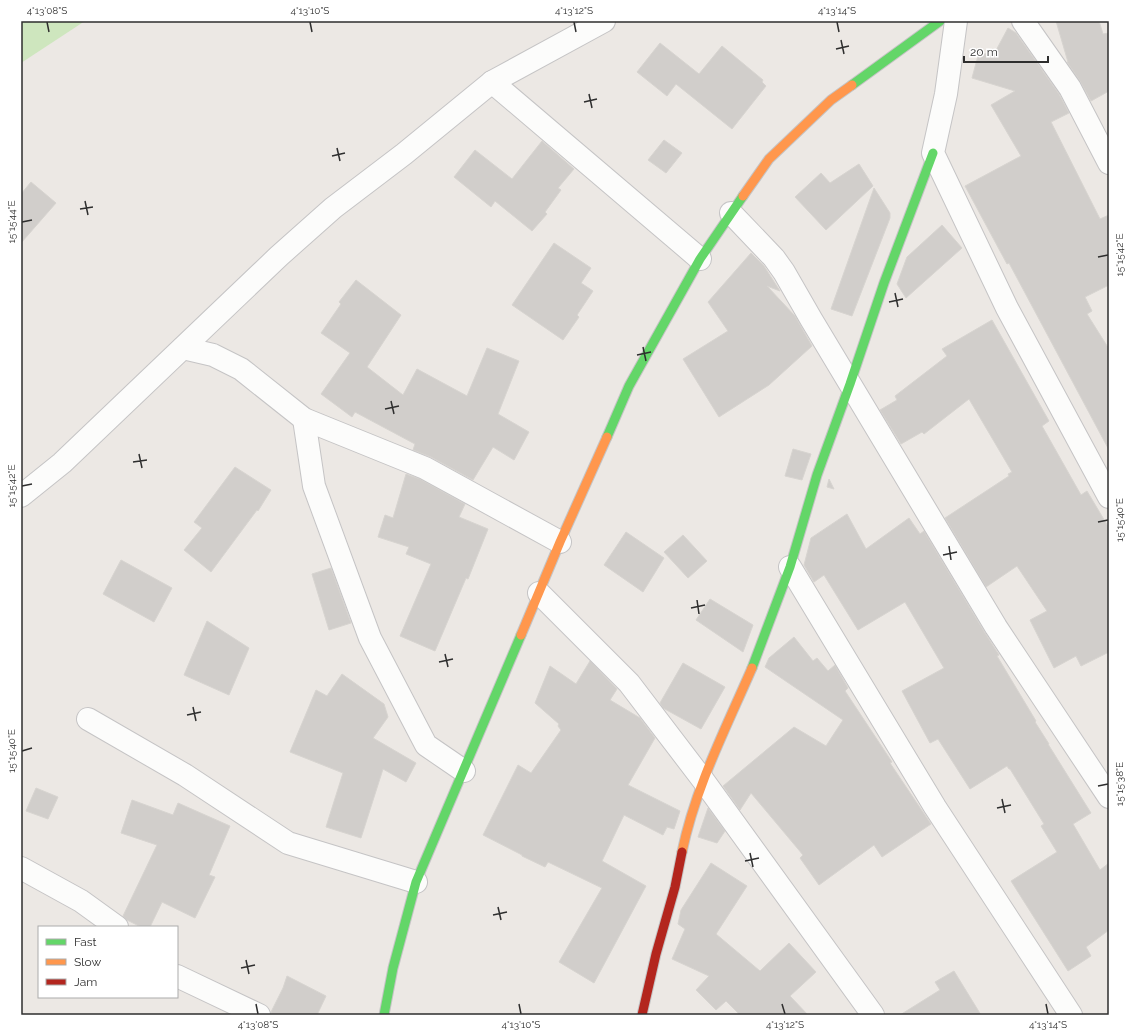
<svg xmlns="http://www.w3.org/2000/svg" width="1130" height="1036" viewBox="0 0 1130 1036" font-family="Raleway,sans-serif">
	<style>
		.green { fill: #cee6be }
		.building { fill: #d1cecb; stroke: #d7d4d0 }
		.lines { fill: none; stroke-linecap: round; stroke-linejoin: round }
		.street-casing { stroke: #c5c4c5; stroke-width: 24 }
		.fast-casing { stroke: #c5c4c5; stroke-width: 11 }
		.slow-casing { stroke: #c5c4c5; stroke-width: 11 }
		.jam-casing { stroke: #c5c4c5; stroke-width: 11 }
		.street { stroke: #fcfcfb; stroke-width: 22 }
		.fast { stroke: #63d668; stroke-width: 9 }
		.slow { stroke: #ff974d; stroke-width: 9 }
		.jam { stroke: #b3261e; stroke-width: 9 }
		.ticks { fill: none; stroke: #2e2e2e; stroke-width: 1.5 }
		.neatline { fill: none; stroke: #2e2e2e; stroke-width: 1.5 }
		.ticks-label { font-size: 10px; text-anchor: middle; fill: #2e2e2e }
	</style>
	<rect width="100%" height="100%" fill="#ece8e4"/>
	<path class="green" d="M 21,21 L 85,21 L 21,63 Z"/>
	<g class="building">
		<path d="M 1056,21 L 1099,21 L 1103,34 L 1109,33 L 1109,91 L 1091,101 L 1080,81 L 1067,62 L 1068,62 Z"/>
		<path d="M 1008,28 L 1016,33 L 1059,94 L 1069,113 L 1051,122 L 1100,219 L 1109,215 L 1109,285 L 1085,297 L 1092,311 L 1087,314 L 1109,349 L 1109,450 L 1009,263 L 1007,264 L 965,186 L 1021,156 L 991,105 L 1015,91 L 972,78 L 979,52 L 993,56 Z"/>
		<path d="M 660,43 L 699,74 L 722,46 L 763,80 L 762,82 L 766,86 L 732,129 L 676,84 L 667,96 L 637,72 Z"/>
		<path d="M 664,140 L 682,153 L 666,173 L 648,160 Z"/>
		<path d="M 542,141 L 574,169 L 558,188 L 561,190 L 545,212 L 547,214 L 532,231 L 495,201 L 491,207 L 454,177 L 475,150 L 512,179 Z"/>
		<path d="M 859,164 L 873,186 L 826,230 L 795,197 L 821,173 L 830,183 Z"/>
		<path d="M 31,182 L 56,203 L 21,243 L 21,194 Z"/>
		<path d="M 874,188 L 890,213 L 890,218 L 852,316 L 831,309 Z"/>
		<path d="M 942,225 L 962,248 L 906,298 L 897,284 L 907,257 Z"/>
		<path d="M 554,243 L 591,268 L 581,283 L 593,291 L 577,315 L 579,317 L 563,340 L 512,305 Z"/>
		<path d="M 751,253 L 764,266 L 780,291 L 767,286 L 795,316 L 812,346 L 769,385 L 719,417 L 683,359 L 728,331 L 708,302 Z"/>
		<path d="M 356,280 L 401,315 L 367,367 L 403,395 L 417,369 L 467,396 L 487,348 L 519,361 L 498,414 L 529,432 L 514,460 L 493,447 L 473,480 L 431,457 L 413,450 L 415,444 L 355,412 L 352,417 L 321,394 L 350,353 L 321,333 L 341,304 L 339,302 Z"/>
		<path d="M 992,320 L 1049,421 L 1042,426 L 1081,495 L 1087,491 L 1109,528 L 1109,652 L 1081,666 L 1076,656 L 1054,668 L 1030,620 L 1047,611 L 1017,566 L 986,587 L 945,518 L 1009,476 L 1008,474 L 1012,472 L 969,399 L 924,434 L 922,432 L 901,444 L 880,410 L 897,400 L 895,396 L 947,356 L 942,349 Z"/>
		<path d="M 793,449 L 811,454 L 802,480 L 785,476 Z"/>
		<path d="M 235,467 L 271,490 L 258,511 L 257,510 L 211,572 L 184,550 L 202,528 L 194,522 Z"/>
		<path d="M 406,474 L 420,479 L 465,504 L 459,517 L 488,529 L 468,579 L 466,578 L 435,651 L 400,636 L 431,564 L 406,554 L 409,547 L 378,537 L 385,515 L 393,518 Z"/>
		<path d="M 829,479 L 834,489 L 827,487 Z"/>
		<path d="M 847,514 L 866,549 L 909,518 L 920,534 L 924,531 L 985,633 L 999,655 L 997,656 L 1036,721 L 1035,722 L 1049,744 L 1048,744 L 1091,813 L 1073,824 L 1100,870 L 1109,863 L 1109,930 L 1086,947 L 1091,956 L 1068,971 L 1011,881 L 1057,852 L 1041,826 L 1044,824 L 1010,769 L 1009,769 L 1007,766 L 970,789 L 938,739 L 930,743 L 902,691 L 944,668 L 905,602 L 858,630 L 824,575 L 814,582 L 804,565 L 811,538 Z"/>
		<path d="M 626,532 L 664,558 L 643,592 L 604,565 Z"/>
		<path d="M 683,535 L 707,561 L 688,578 L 664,552 Z"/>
		<path d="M 121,560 L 172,588 L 154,622 L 103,594 Z"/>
		<path d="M 331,568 L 351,623 L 329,630 L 312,574 Z"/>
		<path d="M 710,599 L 753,625 L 743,652 L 696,620 Z"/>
		<path d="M 207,621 L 249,648 L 229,695 L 184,675 Z"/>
		<path d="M 794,637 L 813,661 L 817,658 L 828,671 L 835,665 L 848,688 L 845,691 L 892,762 L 890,763 L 931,824 L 882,857 L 874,845 L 819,885 L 800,858 L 803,855 L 751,793 L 740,810 L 723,786 L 794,727 L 826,746 L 843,720 L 765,667 L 769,658 Z"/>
		<path d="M 590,661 L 617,689 L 610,700 L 640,718 L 655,738 L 628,785 L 680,811 L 674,829 L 667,827 L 663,835 L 624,815 L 602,861 L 646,886 L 594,983 L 559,962 L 602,888 L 548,862 L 545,867 L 522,856 L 522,855 L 483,835 L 518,765 L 531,773 L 561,730 L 558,726 L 559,724 L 535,703 L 550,666 L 576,684 Z"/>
		<path d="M 683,663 L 725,687 L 701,729 L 663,708 L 660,703 Z"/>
		<path d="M 342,674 L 384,704 L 388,717 L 373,738 L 416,763 L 406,782 L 383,769 L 361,838 L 326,827 L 343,773 L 290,752 L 316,690 L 327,696 Z"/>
		<path d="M 36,788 L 58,797 L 48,819 L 26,811 Z"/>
		<path d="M 132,800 L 173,815 L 178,803 L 230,826 L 209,875 L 215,877 L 195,918 L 162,902 L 150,927 L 141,927 L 127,920 L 123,916 L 157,845 L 121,833 Z"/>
		<path d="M 708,808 L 725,831 L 717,843 L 698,837 Z"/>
		<path d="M 711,863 L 747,886 L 716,934 L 760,971 L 789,943 L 816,972 L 790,996 L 808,1015 L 740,1015 L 726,1001 L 716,1010 L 696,990 L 709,976 L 672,959 L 685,929 L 678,924 L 681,910 Z"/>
		<path d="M 954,971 L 981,1015 L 900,1015 L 940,990 L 935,982 Z"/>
		<path d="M 287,976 L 326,996 L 317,1015 L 271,1015 L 271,1012 L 283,988 Z"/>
	</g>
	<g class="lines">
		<g class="street-casing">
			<g id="street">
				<path d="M 956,21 L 946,94 L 933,153 L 1007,308 L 1109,497"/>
				<path d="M 1023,21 L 1070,88 L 1109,163"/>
				<path d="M 492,82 L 700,259"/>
				<path d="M 731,213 L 774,258 L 784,272 L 811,319 L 996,627 L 1109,797"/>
				<path d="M 183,348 L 213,355 L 241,369 L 304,419 L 425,468 L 560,542"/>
				<path d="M 304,419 L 314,486 L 370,638 L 426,745 L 464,771"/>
				<path d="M 21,496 L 62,463 L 279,256 L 333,208 L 404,154 L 492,82 L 604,21"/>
				<path d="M 790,567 L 935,807 L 1071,1015"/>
				<path d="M 539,593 L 629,683 L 703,780 L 873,1015"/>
				<path d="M 88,719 L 185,775 L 288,843 L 416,882"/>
				<path d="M 21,868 L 81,901 L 117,927"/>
				<path d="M 177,976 L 259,1015"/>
			</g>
		</g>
		<g class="fast-casing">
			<g id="fast">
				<path d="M 852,85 L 940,21"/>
				<path d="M 607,437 L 629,386 L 700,259 L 743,196"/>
				<path d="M 752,668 L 790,567 L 817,475 L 850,384 L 884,283 L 933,153"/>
				<path d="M 384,1015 L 393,968 L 416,882 L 521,635"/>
			</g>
		</g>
		<g class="slow-casing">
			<g id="slow">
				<path d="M 743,196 L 769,159 L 831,100 L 852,85"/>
				<path d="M 521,635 L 560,542 L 607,437"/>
				<path d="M 682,852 C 695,788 726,728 752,668"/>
			</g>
		</g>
		<g class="jam-casing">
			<path id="jam" d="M 642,1015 L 656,954 L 675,887 L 682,852"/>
		</g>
		<use href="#street" class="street"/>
		<use href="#fast" class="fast"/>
		<use href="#slow" class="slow"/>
		<use href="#jam" class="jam"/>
	</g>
	<path class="ticks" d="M 47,22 L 49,32M 310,22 L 312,32M 574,22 L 576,32M 837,22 L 839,32M 841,40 L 844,54M 836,49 L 849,46M 589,94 L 592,108M 584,102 L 597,99M 337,148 L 340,161M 332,156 L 345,153M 85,201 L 88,215M 80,209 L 93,207M 22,222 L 32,220M 1098,257 L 1108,255M 895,293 L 898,307M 889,302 L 903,299M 643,347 L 646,361M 637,355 L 651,352M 391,401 L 394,414M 385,409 L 399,406M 139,454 L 142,468M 133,462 L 147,460M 22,486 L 32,484M 1098,522 L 1108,520M 949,546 L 951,560M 943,555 L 957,552M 697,600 L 699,614M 691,608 L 705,605M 445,654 L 448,667M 439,662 L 453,659M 193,707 L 196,721M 187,715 L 201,712M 22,751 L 32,748M 1098,786 L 1108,784M 1002,799 L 1005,813M 997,808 L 1011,805M 750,853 L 753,867M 745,861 L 759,858M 498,907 L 501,920M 493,915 L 507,912M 246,960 L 249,974M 241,968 L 255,965M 256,1004 L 258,1014M 519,1004 L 521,1014M 782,1004 L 785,1014M 1046,1004 L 1048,1014"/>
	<rect width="1130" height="1036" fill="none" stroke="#ffffff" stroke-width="44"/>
	<rect x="38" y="926" width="140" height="72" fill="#ffffff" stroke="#ababab"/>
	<rect x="46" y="939" width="20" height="6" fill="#63d668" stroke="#ababab"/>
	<text x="74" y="946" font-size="12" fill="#2e2e2e">Fast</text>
	<rect x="46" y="959" width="20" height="6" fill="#ff974d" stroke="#ababab"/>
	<text x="74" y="966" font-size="12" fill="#2e2e2e">Slow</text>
	<rect x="46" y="979" width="20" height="6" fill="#b3261e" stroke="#ababab"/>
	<text x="74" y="986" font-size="12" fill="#2e2e2e">Jam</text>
	<path d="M964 56v6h84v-6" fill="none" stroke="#2e2e2e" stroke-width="2"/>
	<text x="970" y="56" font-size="12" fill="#2e2e2e" stroke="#ffffff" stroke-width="3" paint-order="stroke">20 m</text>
	<rect x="22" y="22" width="1086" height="992" class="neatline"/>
	<g class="ticks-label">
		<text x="47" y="14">4°13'08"S</text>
		<text x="310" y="14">4°13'10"S</text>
		<text x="574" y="14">4°13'12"S</text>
		<text x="837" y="14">4°13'14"S</text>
		<text transform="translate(11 222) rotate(-90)" y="4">15°15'44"E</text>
		<text transform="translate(1119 255) rotate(-90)" y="4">15°15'42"E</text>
		<text transform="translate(11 486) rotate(-90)" y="4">15°15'42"E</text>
		<text transform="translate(1119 520) rotate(-90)" y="4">15°15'40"E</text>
		<text transform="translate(11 751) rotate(-90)" y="4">15°15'40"E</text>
		<text transform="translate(1119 784) rotate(-90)" y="4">15°15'38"E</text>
		<text x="258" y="1028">4°13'08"S</text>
		<text x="521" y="1028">4°13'10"S</text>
		<text x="785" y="1028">4°13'12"S</text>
		<text x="1048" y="1028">4°13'14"S</text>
	</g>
</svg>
